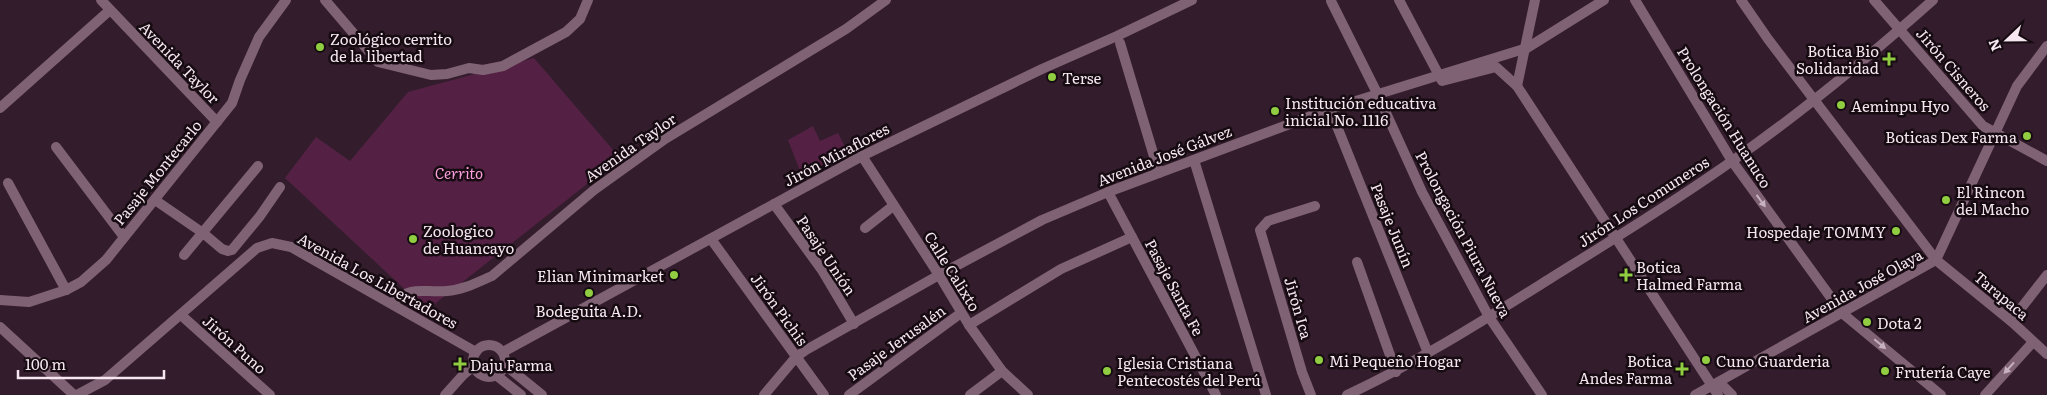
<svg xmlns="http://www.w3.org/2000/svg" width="2047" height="395" viewBox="0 0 2047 395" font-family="Literata,serif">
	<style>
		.green { fill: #542145 }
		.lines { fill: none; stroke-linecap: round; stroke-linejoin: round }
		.minor { stroke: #806275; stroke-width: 10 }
		.oneway { fill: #c7b2bf }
		.poi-dot { fill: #90cd41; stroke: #150b11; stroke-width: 2 }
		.labels { text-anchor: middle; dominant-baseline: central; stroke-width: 5; stroke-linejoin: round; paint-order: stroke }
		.poi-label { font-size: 15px; fill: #f7e7f1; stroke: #150b11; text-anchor: start }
		.street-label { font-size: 15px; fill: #f7e7f1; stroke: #150b11 }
		.park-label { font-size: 15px; font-style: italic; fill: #fd9fde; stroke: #150b11 }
	</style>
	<rect width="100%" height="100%" fill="#331d2c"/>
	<g class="green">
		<path d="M 534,58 L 620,158 L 427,310 L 285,178 L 316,137 L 350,161 L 408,92 Z"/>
		<path d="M 813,126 L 820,141 L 838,133 L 847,151 L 802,176 L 788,140 Z"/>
	</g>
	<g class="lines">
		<g class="minor">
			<path d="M 101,0 L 217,122"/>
			<path d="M 325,0 L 378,62 L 431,75 L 447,74 L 469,68 L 483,70 L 503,66 L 566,32 L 580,19 L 588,0"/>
			<path d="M 1399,0 L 1442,81 L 1496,67 L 1517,86 L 1718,395"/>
			<path d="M 1635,0 L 1732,161 L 1842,313 L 1941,395"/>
			<path d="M 1741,0 L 1768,39 L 1936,260 L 2011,321 L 2047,354"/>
			<path d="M 1874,0 L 1983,126 L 2047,161"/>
			<path d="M 1331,1 L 1377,93 L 1422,192 L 1489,317 L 1542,395"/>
			<path d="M 1120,43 L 1159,173"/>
			<path d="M 1517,86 L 1535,0"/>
			<path d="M 0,108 L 110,10"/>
			<path d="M 1330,109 L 1428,353"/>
			<path d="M 56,147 L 124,237"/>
			<path d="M 862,156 L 939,275 L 969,325 L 1002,371 L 1028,395"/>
			<path d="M 1194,160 L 1266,395"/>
			<path d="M 8,183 L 66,290"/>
			<path d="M 1108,192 L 1216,395"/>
			<path d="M 155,200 L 203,233 L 222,249 L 228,251 L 232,250 L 260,216 L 280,187"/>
			<path d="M 774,204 L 822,270 L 854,324"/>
			<path d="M 865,228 L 893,206"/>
			<path d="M 711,239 L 824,395"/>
			<path d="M 184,255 L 258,166"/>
			<path d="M 1357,262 L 1396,372"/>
			<path d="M 0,300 L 29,302 L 66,290 L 81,282 L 106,260 L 232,103 L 240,80 L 259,37 L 286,0"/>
			<path d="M 392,303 C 411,285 423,293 447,291 C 463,290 478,282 492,276 L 594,190 L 665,139 L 846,29 L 886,0"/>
			<path d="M 181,315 L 270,395"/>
			<path d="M 2011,321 L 2047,275"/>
			<path d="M 969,325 L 1061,269 L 1132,237"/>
			<path d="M 0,327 L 74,395"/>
			<circle cx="489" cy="361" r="16"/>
			<path d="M 503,352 L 862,156 L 1042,69 L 1117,36 L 1192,0"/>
			<path d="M 505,365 L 542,395"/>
			<path d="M 496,375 L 521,395"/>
			<path d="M 1719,382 L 1732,395"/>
			<path d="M 77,395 L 105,380 L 257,248 L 272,243 L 291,247 L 476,352"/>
			<path d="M 445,395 L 463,375 L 474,366"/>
			<path d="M 764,395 L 796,357 L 806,350 L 939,275 L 1042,220 L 1108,192 L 1330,109 L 1527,48 L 1604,0"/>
			<path d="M 849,395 L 961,313"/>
			<path d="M 970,395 L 1002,371"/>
			<path d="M 1311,395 L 1302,372 L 1260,230 L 1268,221 L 1315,206"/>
			<path d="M 1347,395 C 1418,362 1484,320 1551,278 C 1612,240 1673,203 1732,161 C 1802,112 1869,57 1933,0"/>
			<path d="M 1695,395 L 1936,260 L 2017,86 L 2047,46"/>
			<path d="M 1985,395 L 2033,342"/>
		</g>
	</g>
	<defs><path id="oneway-solid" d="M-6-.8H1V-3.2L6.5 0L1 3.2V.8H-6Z" transform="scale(1.25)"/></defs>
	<g class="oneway">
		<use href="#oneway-solid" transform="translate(1761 201) rotate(54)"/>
		<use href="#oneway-solid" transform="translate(1880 344) rotate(40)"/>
		<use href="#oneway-solid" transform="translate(2009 368) rotate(132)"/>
	</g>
	<g class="poi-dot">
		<circle cx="320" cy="47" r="5"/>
		<path d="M1886.5 51.5h5v5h5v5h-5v5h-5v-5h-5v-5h5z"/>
		<circle cx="1052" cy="77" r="5"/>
		<circle cx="1841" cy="105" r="5"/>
		<circle cx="1275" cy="111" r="5"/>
		<circle cx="2027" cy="136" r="5"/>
		<circle cx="1946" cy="200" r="5"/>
		<circle cx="1896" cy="231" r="5"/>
		<circle cx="413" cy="239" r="5"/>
		<circle cx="674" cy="275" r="5"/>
		<path d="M1623.5 267.5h5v5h5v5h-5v5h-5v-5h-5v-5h5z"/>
		<circle cx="589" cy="293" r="5"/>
		<circle cx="1867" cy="322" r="5"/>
		<circle cx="1319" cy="360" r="5"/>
		<circle cx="1706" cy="360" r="5"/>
		<path d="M457.5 356.5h5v5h5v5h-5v5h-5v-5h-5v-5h5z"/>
		<path d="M1679.5 361.5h5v5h5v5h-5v5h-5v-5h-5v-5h5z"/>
		<circle cx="1107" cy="371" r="5"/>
		<circle cx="1885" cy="371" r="5"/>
	</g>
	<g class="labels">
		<g class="poi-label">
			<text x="330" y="38">Zoológico cerrito<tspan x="330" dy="17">de la libertad</tspan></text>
			<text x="1879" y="50" text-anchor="end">Botica Bio<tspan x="1879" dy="17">Solidaridad</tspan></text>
			<text x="1062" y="77">Terse</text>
			<text x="1285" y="102">Institución educativa<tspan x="1285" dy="17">inicial No. 1116</tspan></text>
			<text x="1851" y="105">Aeminpu Hyo</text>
			<text x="2017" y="136" text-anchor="end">Boticas Dex Farma</text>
			<text x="1956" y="191">El Rincon<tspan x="1956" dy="17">del Macho</tspan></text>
			<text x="423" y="230">Zoologico<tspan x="423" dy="17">de Huancayo</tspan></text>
			<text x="1886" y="231" text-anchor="end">Hospedaje TOMMY</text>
			<text x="1636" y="266">Botica<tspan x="1636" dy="17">Halmed Farma</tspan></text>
			<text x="664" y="275" text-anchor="end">Elian Minimarket</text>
			<text x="589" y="310" text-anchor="middle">Bodeguita A.D.</text>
			<text x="1877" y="322">Dota 2</text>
			<text x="1329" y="360">Mi Pequeño Hogar</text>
			<text x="1672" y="360" text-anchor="end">Botica<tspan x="1672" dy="17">Andes Farma</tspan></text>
			<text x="1716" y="360">Cuno Guarderia</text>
			<text x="1117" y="362">Iglesia Cristiana<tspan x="1117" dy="17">Pentecostés del Perú</tspan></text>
			<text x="470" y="364">Daju Farma</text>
			<text x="1895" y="371">Frutería Caye</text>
		</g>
		<g class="street-label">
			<text transform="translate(180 62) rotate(46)">Avenida Taylor</text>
			<text transform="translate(1954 69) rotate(49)">Jirón Cisneros</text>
			<text transform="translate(1725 117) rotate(58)">Prolongación Huanuco</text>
			<text transform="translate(630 147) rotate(-35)">Avenida Taylor</text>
			<text transform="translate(836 154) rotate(-28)">Jirón Miraflores</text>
			<text transform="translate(1164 155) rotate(-21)">Avenida José Gálvez</text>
			<text transform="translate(157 172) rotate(-51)">Pasaje Montecarlo</text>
			<text transform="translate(1643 201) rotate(-33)">Jirón Los Comuneros</text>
			<text transform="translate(1393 225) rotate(68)">Pasaje Junín</text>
			<text transform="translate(1464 234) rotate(62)">Prolongación Piura Nueva</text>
			<text transform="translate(827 255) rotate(56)">Pasaje Unión</text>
			<text transform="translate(953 271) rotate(58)">Calle Calixto</text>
			<text transform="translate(378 280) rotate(29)">Avenida Los Libertadores</text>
			<text transform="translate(1862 285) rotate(-29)">Avenida José Olaya</text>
			<text transform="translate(1175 287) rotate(62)">Pasaje Santa Fe</text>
			<text transform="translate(2002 295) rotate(40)">Tarapaca</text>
			<text transform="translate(1299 308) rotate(74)">Jirón Ica</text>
			<text transform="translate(780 309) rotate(54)">Jirón Pichis</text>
			<text transform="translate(896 342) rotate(-36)">Pasaje Jerusalén</text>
			<text transform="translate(235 344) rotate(42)">Jirón Puno</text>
		</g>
		<g class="park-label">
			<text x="459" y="172">Cerrito</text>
		</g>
	</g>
	<g transform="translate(2007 40) rotate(248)" stroke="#150b11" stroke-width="4" paint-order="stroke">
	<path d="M0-4L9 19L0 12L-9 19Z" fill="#f7e7f1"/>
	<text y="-8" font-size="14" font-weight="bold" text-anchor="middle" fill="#f7e7f1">N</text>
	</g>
	<path d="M18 370v8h146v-8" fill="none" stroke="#f7e7f1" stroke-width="2.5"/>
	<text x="25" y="370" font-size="15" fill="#f7e7f1" stroke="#150b11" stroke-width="4" paint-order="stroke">100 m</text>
</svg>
